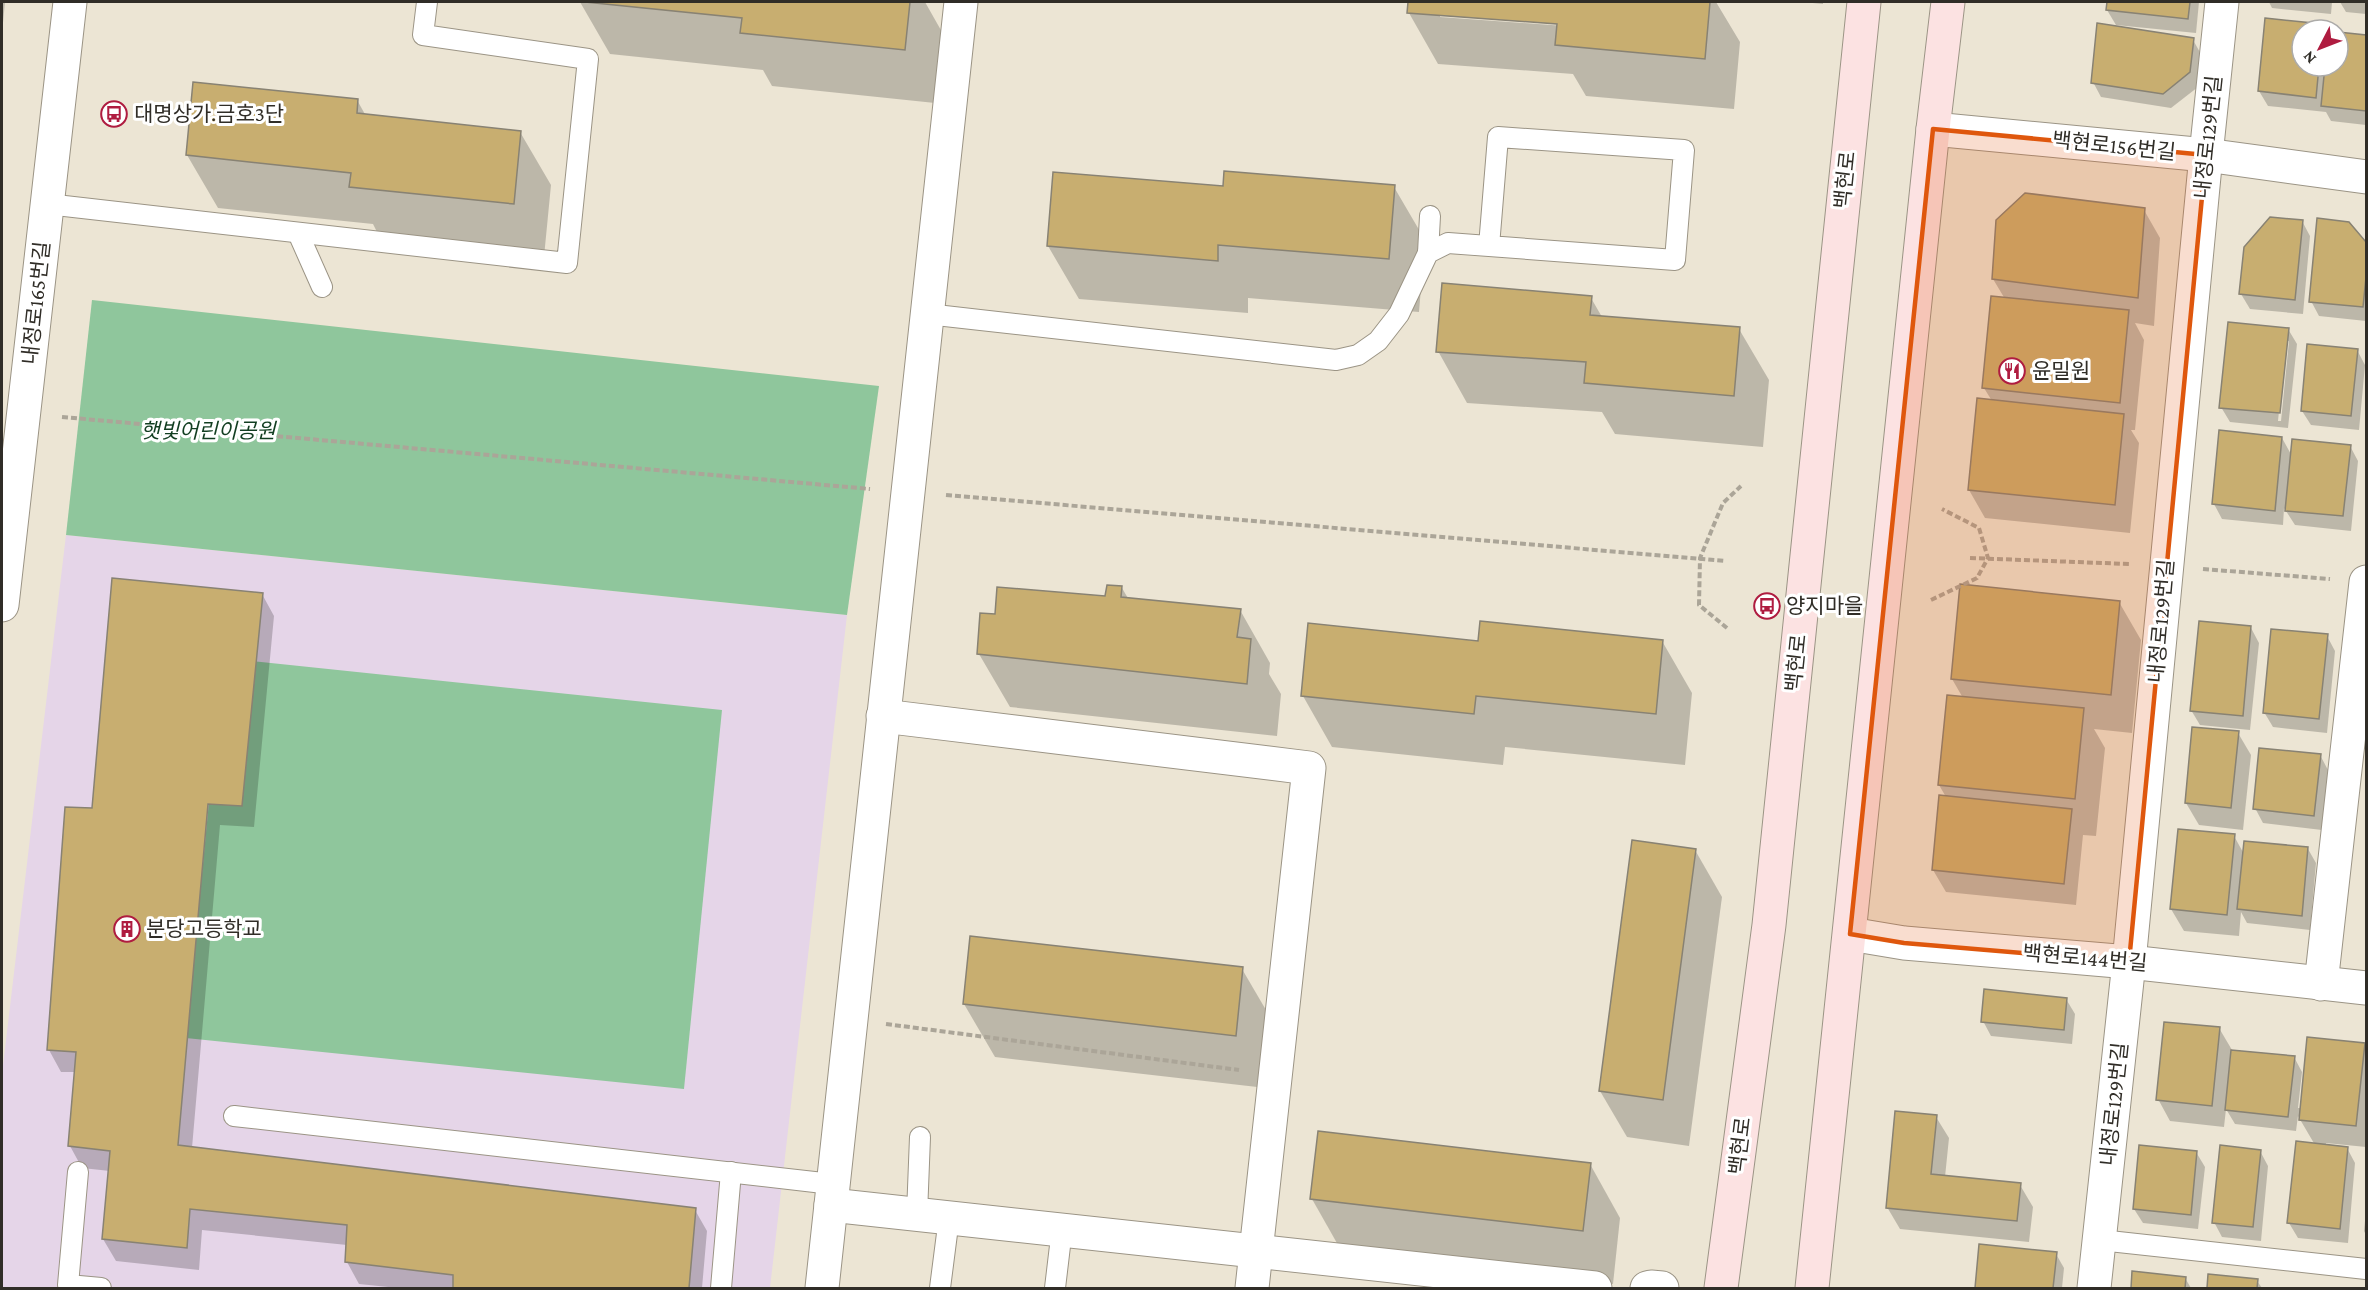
<svg xmlns="http://www.w3.org/2000/svg" width="2368" height="1290" viewBox="0 0 2368 1290" font-family="'Crimson Pro','Noto Sans KR',serif">
	<style>
		.education { fill: #e5d5e8 }
		.green { fill: #8fc69c }
		.shadow { fill: #0003; fill-rule: evenodd }
		.building { fill: #c8ae70; stroke: #888273; stroke-width: 1.5 }
		.lines { fill: none; stroke-linecap: round; stroke-linejoin: round }
		.lane-casing { stroke: #9b9485; stroke-width: 22 }
		.street-casing { stroke: #9b9485; stroke-width: 35 }
		.secondary-casing { stroke: #9b9485; stroke-width: 35 }
		.path { stroke: #aba598; stroke-width: 4; stroke-dasharray: 6 3; stroke-linecap: butt }
		.lane { stroke: #fff; stroke-width: 20 }
		.street { stroke: #fff; stroke-width: 33 }
		.secondary { stroke: #fce2e2; stroke-width: 33 }
		.marked { fill: #df570d; fill-opacity: 0.2; stroke: #df570d; stroke-width: 4.5; stroke-linejoin: round }
		.labels { text-anchor: middle; dominant-baseline: central; stroke-width: 6; stroke-linejoin: round; paint-order: stroke }
		.poi-label { font-size: 21px; fill: #302d27; stroke: #fff; text-anchor: start }
		.street-label { font-size: 21px; fill: #302d27; stroke: #fff }
		.park-label { font-size: 21px; font-style: italic; fill: #123e21; stroke: #fff }
	</style>
	<rect width="100%" height="100%" fill="#ece5d4"/>
	<path class="education" d="M 66,535 L 847,615 L 770,1288 L 2,1288 L 2,1074 Z"/>
	<g class="green">
		<path d="M 92,300 L 879,386 L 847,615 L 66,535 Z"/>
		<path d="M 223,658 L 722,710 L 684,1089 L 186,1038 Z"/>
	</g>
	<g class="shadow">
		<path d="M 2,2 L 5,2 L 2,33 Z"/>
		<path d="M 580,2 L 925,2 L 942,32 L 935,103 L 772,86 L 763,70 L 610,54 Z"/>
		<path d="M 1410,2 L 1716,2 L 1740,42 L 1734,109 L 1586,96 L 1573,74 L 1438,64 L 1409,13 ZM 1440,14 L 1565,23 L 1565,26 L 1440,17 Z"/>
		<path d="M 1802,2 L 1823,2 L 1823,4 Z"/>
		<path d="M 2108,2 L 2199,2 L 2196,33 L 2116,25 L 2107,10 Z"/>
		<path d="M 2269,2 L 2332,2 L 2331,14 L 2272,8 Z"/>
		<path d="M 2340,2 L 2366,2 L 2366,14 L 2346,12 Z"/>
		<path d="M 2266,19 L 2323,25 L 2325,30 L 2302,30 L 2302,66 L 2338,66 L 2338,34 L 2366,37 L 2366,125 L 2331,121 L 2326,112 L 2268,106 L 2259,91 Z"/>
		<path d="M 2193,40 L 2201,54 L 2198,87 L 2171,108 L 2101,97 L 2093,82 Z"/>
		<path d="M 357,100 L 366,116 L 520,132 L 551,185 L 544,257 L 381,240 L 373,224 L 218,208 L 187,155 Z"/>
		<path d="M 1224,187 L 1394,187 L 1425,240 L 1419,312 L 1248,298 L 1248,313 L 1079,299 L 1048,246 Z"/>
		<path d="M 2144,210 L 2160,238 L 2154,326 L 2135,323 L 2144,340 L 2135,430 L 2131,430 L 2139,443 L 2130,533 L 1985,518 L 1969,490 L 1992,401 L 1984,388 L 2005,299 L 1993,279 Z"/>
		<path d="M 2302,221 L 2310,236 L 2303,314 L 2250,309 L 2241,294 Z"/>
		<path d="M 2349,223 L 2366,244 L 2366,321 L 2319,316 L 2311,301 Z"/>
		<path d="M 1591,298 L 1602,317 L 1739,329 L 1769,380 L 1763,447 L 1615,434 L 1602,412 L 1467,403 L 1438,351 Z"/>
		<path d="M 2288,329 L 2297,344 L 2288,428 L 2230,422 L 2221,407 ZM 2286,341 L 2289,341 L 2281,421 L 2278,421 Z"/>
		<path d="M 2357,350 L 2365,365 L 2359,430 L 2311,425 L 2302,411 Z"/>
		<path d="M 2282,438 L 2292,456 L 2350,446 L 2358,461 L 2351,531 L 2295,525 L 2284,508 L 2283,525 L 2222,519 L 2214,504 Z"/>
		<path d="M 1122,588 L 1129,600 L 1240,610 L 1270,663 L 1269,674 L 1281,694 L 1277,736 L 1010,707 L 979,654 L 996,615 L 1106,598 Z"/>
		<path d="M 262,594 L 274,616 L 254,827 L 220,825 L 192,1148 L 695,1210 L 707,1231 L 702,1288 L 398,1288 L 359,1284 L 347,1262 L 347,1245 L 202,1230 L 199,1270 L 116,1261 L 103,1239 L 110,1171 L 82,1168 L 70,1146 L 76,1072 L 61,1072 L 49,1050 L 94,810 Z"/>
		<path d="M 2119,602 L 2141,640 L 2132,733 L 2094,729 L 2105,748 L 2096,836 L 2083,835 L 2076,905 L 1946,892 L 1933,870 L 1946,797 L 1939,785 L 1963,698 L 1952,679 Z"/>
		<path d="M 2251,628 L 2259,643 L 2250,730 L 2200,725 L 2191,710 Z"/>
		<path d="M 2327,636 L 2335,651 L 2327,733 L 2273,727 L 2264,712 Z"/>
		<path d="M 1662,641 L 1692,693 L 1685,765 L 1505,747 L 1503,765 L 1332,747 L 1303,696 L 1479,642 Z"/>
		<path d="M 2238,733 L 2251,755 L 2243,830 L 2199,825 L 2186,803 Z"/>
		<path d="M 2320,755 L 2328,770 L 2322,830 L 2263,823 L 2255,808 Z"/>
		<path d="M 2234,836 L 2244,854 L 2308,849 L 2316,863 L 2310,930 L 2247,923 L 2241,912 L 2239,936 L 2184,931 L 2171,909 Z"/>
		<path d="M 1695,850 L 1722,897 L 1689,1146 L 1627,1137 L 1600,1091 Z"/>
		<path d="M 1242,969 L 1273,1022 L 1266,1088 L 995,1057 L 964,1004 Z"/>
		<path d="M 2066,999 L 2075,1014 L 2072,1044 L 1991,1036 L 1983,1021 Z"/>
		<path d="M 2219,1028 L 2232,1050 L 2294,1057 L 2302,1072 L 2298,1108 L 2301,1108 L 2364,1044 L 2366,1049 L 2366,1147 L 2326,1143 L 2326,1146 L 2347,1148 L 2355,1163 L 2348,1243 L 2298,1238 L 2289,1223 L 2315,1145 L 2298,1116 L 2296,1131 L 2235,1124 L 2226,1109 L 2224,1127 L 2170,1121 L 2158,1099 Z"/>
		<path d="M 1936,1117 L 1949,1138 L 1945,1177 L 2020,1185 L 2033,1207 L 2029,1242 L 1900,1229 L 1887,1207 Z"/>
		<path d="M 2260,1151 L 2268,1166 L 2261,1241 L 2222,1237 L 2214,1222 Z"/>
		<path d="M 2196,1152 L 2205,1167 L 2198,1229 L 2143,1223 L 2134,1209 Z"/>
		<path d="M 1590,1164 L 1620,1218 L 1613,1284 L 1342,1252 L 1312,1199 Z"/>
		<path d="M 2366,1211 L 2366,1235 L 2364,1231 Z"/>
		<path d="M 1981,1246 L 2056,1254 L 2064,1268 L 2062,1288 L 1976,1288 Z"/>
		<path d="M 2134,1273 L 2185,1278 L 2191,1288 L 2132,1288 Z"/>
		<path d="M 2210,1276 L 2257,1281 L 2262,1288 L 2208,1288 Z"/>
	</g>
	<g class="building">
		<path d="M 585,2 L 910,2 L 905,50 L 740,33 L 742,18 Z"/>
		<path d="M 1408,2 L 1710,2 L 1705,59 L 1555,45 L 1557,24 L 1407,13 Z"/>
		<path d="M 2107,2 L 2190,2 L 2188,19 L 2106,10 Z"/>
		<path d="M 2265,18 L 2323,24 L 2323,30 L 2302,30 L 2302,66 L 2319,66 L 2316,98 L 2258,91 Z"/>
		<path d="M 2097,23 L 2194,38 L 2190,72 L 2163,94 L 2091,83 Z"/>
		<path d="M 2338,32 L 2366,35 L 2366,111 L 2321,106 L 2325,66 L 2338,66 Z"/>
		<path d="M 193,82 L 358,99 L 357,113 L 521,131 L 514,204 L 349,187 L 351,173 L 186,155 Z"/>
		<path d="M 1224,171 L 1395,185 L 1389,259 L 1218,245 L 1218,261 L 1047,246 L 1053,172 L 1223,186 Z"/>
		<path d="M 2025,193 L 2145,208 L 2138,298 L 1992,279 L 1996,220 Z"/>
		<path d="M 2270,217 L 2303,220 L 2295,300 L 2239,294 L 2244,247 Z"/>
		<path d="M 2317,218 L 2349,222 L 2366,242 L 2366,277 L 2363,307 L 2309,302 Z"/>
		<path d="M 1442,283 L 1592,296 L 1590,315 L 1740,327 L 1734,396 L 1584,383 L 1586,362 L 1436,352 Z"/>
		<path d="M 1991,296 L 2129,310 L 2120,403 L 1982,388 Z"/>
		<path d="M 2228,322 L 2289,328 L 2280,413 L 2219,408 Z"/>
		<path d="M 2307,344 L 2358,349 L 2351,416 L 2301,411 Z"/>
		<path d="M 1977,398 L 2124,414 L 2115,505 L 1968,490 Z"/>
		<path d="M 2219,430 L 2282,437 L 2275,511 L 2212,504 Z"/>
		<path d="M 2292,439 L 2351,445 L 2343,516 L 2285,511 Z"/>
		<path d="M 112,578 L 263,593 L 242,806 L 208,804 L 178,1145 L 696,1208 L 689,1288 L 453,1288 L 453,1275 L 345,1262 L 347,1225 L 190,1209 L 187,1248 L 102,1239 L 110,1151 L 68,1146 L 76,1052 L 47,1050 L 65,807 L 92,808 Z"/>
		<path d="M 1960,584 L 2120,601 L 2111,695 L 1951,679 Z"/>
		<path d="M 1107,585 L 1122,586 L 1121,597 L 1241,609 L 1237,637 L 1251,639 L 1247,684 L 977,654 L 980,613 L 995,614 L 997,587 L 1105,596 Z"/>
		<path d="M 1480,621 L 1663,640 L 1656,714 L 1476,696 L 1474,714 L 1301,696 L 1308,623 L 1478,641 Z"/>
		<path d="M 2199,621 L 2251,626 L 2243,716 L 2190,711 Z"/>
		<path d="M 2271,629 L 2328,634 L 2319,719 L 2263,713 Z"/>
		<path d="M 1947,695 L 2084,708 L 2075,799 L 1938,785 Z"/>
		<path d="M 2192,727 L 2239,731 L 2231,808 L 2185,803 Z"/>
		<path d="M 2259,748 L 2321,754 L 2314,816 L 2253,809 Z"/>
		<path d="M 1939,795 L 2072,809 L 2064,884 L 1932,870 Z"/>
		<path d="M 2178,829 L 2235,834 L 2227,915 L 2170,909 Z"/>
		<path d="M 1632,840 L 1696,849 L 1663,1100 L 1599,1091 Z"/>
		<path d="M 2244,841 L 2308,847 L 2302,916 L 2237,909 Z"/>
		<path d="M 970,936 L 1243,967 L 1236,1036 L 963,1004 Z"/>
		<path d="M 1984,989 L 2067,998 L 2064,1030 L 1981,1022 Z"/>
		<path d="M 2164,1022 L 2220,1027 L 2212,1106 L 2156,1100 Z"/>
		<path d="M 2307,1037 L 2365,1043 L 2356,1126 L 2299,1120 Z"/>
		<path d="M 2231,1050 L 2295,1056 L 2288,1117 L 2225,1110 Z"/>
		<path d="M 1895,1111 L 1937,1115 L 1931,1174 L 2021,1183 L 2017,1221 L 1886,1208 Z"/>
		<path d="M 1318,1131 L 1591,1163 L 1583,1231 L 1310,1199 Z"/>
		<path d="M 2296,1141 L 2348,1147 L 2340,1229 L 2287,1223 Z"/>
		<path d="M 2139,1145 L 2197,1151 L 2191,1215 L 2133,1209 Z"/>
		<path d="M 2220,1145 L 2261,1150 L 2253,1227 L 2212,1223 Z"/>
		<path d="M 1979,1244 L 2057,1252 L 2053,1288 L 1975,1288 Z"/>
		<path d="M 2132,1271 L 2186,1277 L 2185,1288 L 2131,1288 Z"/>
		<path d="M 2208,1274 L 2258,1279 L 2257,1288 L 2207,1288 Z"/>
	</g>
	<g class="lines">
		<g class="lane-casing">
			<g id="lane">
				<path d="M 47,204 L 567,263 L 588,59 L 423,35 L 427,2"/>
				<path d="M 298,233 L 322,287"/>
				<path d="M 1428,253 L 1430,216"/>
				<path d="M 927,314 L 1336,360 L 1358,355 L 1378,341 L 1399,314 L 1428,253 L 1448,243 L 1675,260 L 1684,150 L 1498,137 L 1489,246"/>
				<path d="M 234,1116 L 832,1184"/>
				<path d="M 78,1172 L 68,1285 L 101,1288"/>
				<path d="M 917,1214 L 920,1137"/>
				<path d="M 2100,1240 L 2366,1269"/>
				<path d="M 721,1288 L 731,1172"/>
				<path d="M 940,1288 L 949,1218"/>
				<path d="M 1055,1288 L 1062,1229"/>
			</g>
		</g>
		<g class="street-casing">
			<g id="street">
				<path d="M 1933,129 L 2206,155 L 2366,177"/>
				<path d="M 2,605 L 70,2"/>
				<path d="M 883,716 L 1309,768 L 1252,1288"/>
				<path d="M 1850,934 L 1904,943 L 2129,962 L 2366,988"/>
				<path d="M 2321,984 L 2366,582"/>
				<path d="M 831,1205 L 1595,1288"/>
				<path d="M 822,1288 L 961,2"/>
				<path d="M 1647,1288 L 1651,1287 L 1662,1288"/>
				<path d="M 2094,1288 L 2129,962 L 2206,155 L 2222,2"/>
			</g>
		</g>
		<g class="secondary-casing">
			<g id="secondary">
				<path d="M 1721,1288 L 1769,925 L 1864,2"/>
				<path d="M 1812,1288 L 1933,129 L 1948,2"/>
			</g>
		</g>
		<g class="path">
			<path d="M 62,417 L 870,489"/>
			<path d="M 946,495 L 1726,561"/>
			<path d="M 1970,558 L 2129,564"/>
			<path d="M 2203,569 L 2330,579"/>
			<path d="M 1931,600 L 1977,578 L 1988,558 L 1979,528 L 1942,509"/>
			<path d="M 1727,628 L 1699,605 L 1700,558 L 1723,503 L 1741,486"/>
			<path d="M 886,1024 L 1239,1070"/>
		</g>
		<use href="#lane" class="lane"/>
		<use href="#street" class="street"/>
		<use href="#secondary" class="secondary"/>
	</g>
	<path class="marked" d="M 1933,129 L 2206,155 L 2129,962 L 1904,943 L 1850,934 Z"/>
	<defs>
		<g id="bus-ring" transform="scale(1.35)"><circle r="9.5" fill="#fff" stroke="#af1c40" stroke-width="1.5"/><path d="M-5-6H5V4H4V6H2V4H-2V6H-4V4H-5ZM-3.5-4V0h7V-4ZM-3.5 1.2v1.5H-2V1.2ZM2 1.2v1.5H3.5V1.2Z" fill="#af1c40"/></g>
		<g id="restaurant-ring" transform="scale(1.35)"><circle r="9.5" fill="#fff" stroke="#af1c40" stroke-width="1.5"/><path d="M-5-6h1v4h1v-4h1v4h1v-4h1v5L-1.5 .5V6h-2V.5L-5-1ZM5-6V6H3V1.5H1.5Q1.5-4 5-6Z" fill="#af1c40"/></g>
		<g id="building-ring" transform="scale(1.35)"><circle r="9.5" fill="#fff" stroke="#af1c40" stroke-width="1.5"/><path d="M-4-6H4V6H1V3H-1V6H-4ZM-2.5-4.3h1.7v1.8h-1.7ZM.8-4.3h1.7v1.8H.8ZM-2.5-1h1.7V.8h-1.7ZM.8-1h1.7V.8H.8Z" fill="#af1c40"/></g>
	</defs>
	<g fill-rule="evenodd">
		<use href="#bus-ring" x="114" y="114"/>
		<use href="#restaurant-ring" x="2012" y="371"/>
		<use href="#bus-ring" x="1767" y="606"/>
		<use href="#building-ring" x="127" y="929"/>
	</g>
	<g class="labels">
		<g class="poi-label">
			<text x="134" y="114">대명상가.금호3단</text>
			<text x="2032" y="371">윤밀원</text>
			<text x="1786" y="606">양지마을</text>
			<text x="146" y="929">분당고등학교</text>
		</g>
		<g class="street-label">
			<text transform="translate(2208 137) rotate(-84)">내정로129번길</text>
			<text transform="translate(2114 146) rotate(6)">백현로156번길</text>
			<text transform="translate(1845 180) rotate(-84)">백현로</text>
			<text transform="translate(36 303) rotate(-84)">내정로165번길</text>
			<text transform="translate(2161 621) rotate(-85)">내정로129번길</text>
			<text transform="translate(1796 663) rotate(-84)">백현로</text>
			<text transform="translate(2085 958) rotate(5)">백현로144번길</text>
			<text transform="translate(2114 1104) rotate(-84)">내정로129번길</text>
			<text transform="translate(1740 1146) rotate(-83)">백현로</text>
		</g>
		<g class="park-label">
			<text x="208" y="431">햇빛어린이공원</text>
		</g>
	</g>
	<rect width="2368" height="1290" fill="none" stroke="#302d27" stroke-width="6"/>
	<g transform="translate(2320 48) rotate(228)"><circle r="28" fill="#ffffff" stroke="#acaba9" stroke-width="1.5"/>
	<path d="M0-4.5L10 22L0 15L-10 22Z" fill="#af1c40"/>
	<text y="-9" font-size="16" font-weight="bold" text-anchor="middle" fill="#302d27">N</text>
	</g>
</svg>
